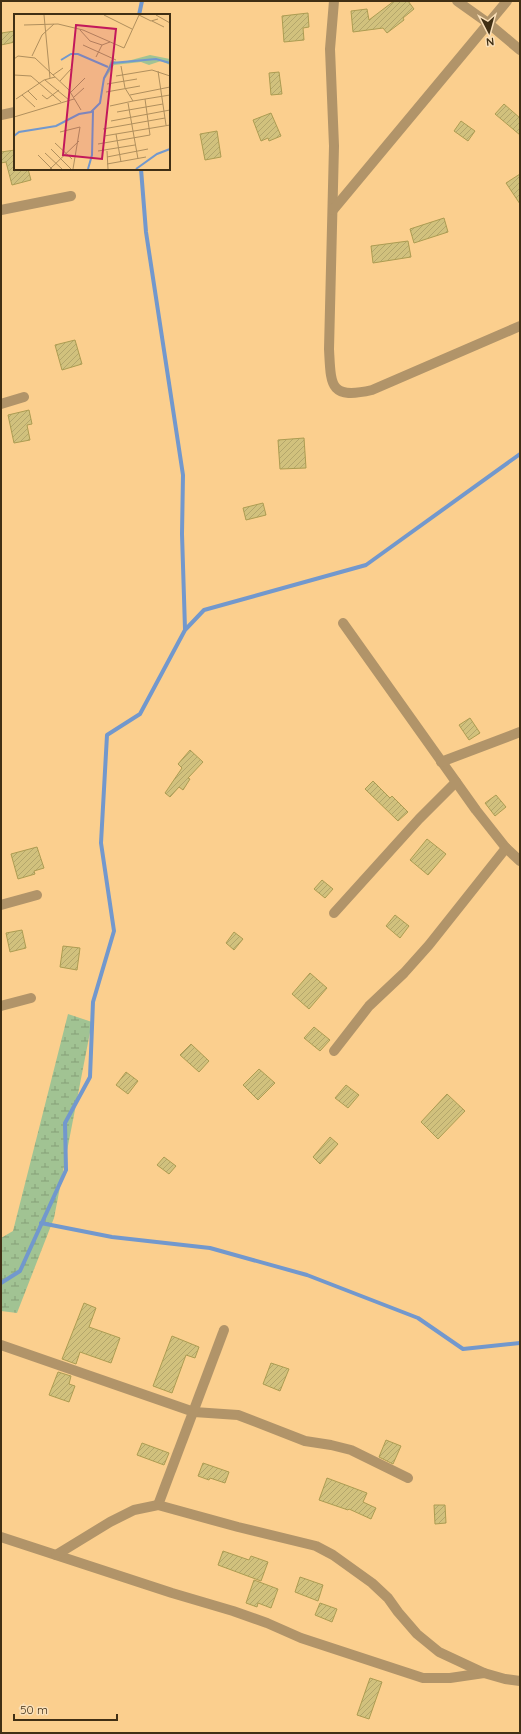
<svg xmlns="http://www.w3.org/2000/svg" width="521" height="1734" viewBox="0 0 521 1734" font-family="Quicksand,sans-serif">
	<style>
		.wetland { fill: url(#wetland-marsh) }
		.lines { fill: none; stroke-linecap: round; stroke-linejoin: round }
		.stream { stroke: #7298cd; stroke-width: 4 }
		.building { fill: url(#building-hatch); stroke: #ac9c52 }
		.street { stroke: #b19469; stroke-width: 10 }
		.inset-river { fill: none; stroke: #7298cd; stroke-width: 2 }
		.inset-road { fill: none; stroke: #b08f5d; stroke-width: 1 }
		.view { fill: #c2185b; fill-opacity: 0.15; stroke: #c2185b; stroke-width: 2 }
		.inset-edge { fill: none; stroke: #402f14; stroke-width: 2 }
	</style>
	<defs>
		<pattern id="wetland-marsh" width="20" height="14" patternUnits="userSpaceOnUse"><rect width="20" height="14" fill="#a1c393"/><path d="M1 5h8M5 5V1M11 12h8M15 12V8" fill="none" stroke="#859f77"/></pattern>
		<pattern id="building-hatch" width="6" height="6" patternUnits="userSpaceOnUse"><rect width="6" height="6" fill="#d1c17d"/><path d="M-1 1l2-2M0 6l6-6M5 7l2-2" fill="none" stroke="#b4a66b"/></pattern>
	</defs>
	<rect width="100%" height="100%" fill="#fbcf8e"/>
	<path class="wetland" d="M 68,1014 L 92,1022 L 54,1218 L 17,1313 L 1,1311 L 1,1238 L 13,1231 Z"/>
	<g class="lines">
		<g class="stream">
			<path d="M 139,15 L 142,1"/>
			<path d="M 141,169 L 146,232 L 183,475 L 182,534 L 185,629"/>
			<path d="M 41,1223 L 112,1237 L 210,1248 L 307,1275 L 418,1318 L 463,1349 L 520,1343"/>
			<path d="M 1,1283 L 20,1271 L 66,1170 L 65,1123 L 90,1077 L 93,1002 L 114,931 L 101,843 L 107,735 L 140,714 L 185,630 L 204,610 L 366,565 L 520,454"/>
		</g>
	</g>
	<g class="building">
		<path d="M 394,1 L 408,1 L 414,9 L 403,18 L 404,20 L 387,33 L 383,28 L 353,32 L 351,11 L 367,9 L 369,20 Z"/>
		<path d="M 308,13 L 309,27 L 303,28 L 304,40 L 284,42 L 282,16 Z"/>
		<path d="M 15,31 L 15,42 L 1,45 L 1,33 Z"/>
		<path d="M 279,72 L 282,94 L 271,95 L 269,73 Z"/>
		<path d="M 504,104 L 520,118 L 520,135 L 495,114 Z"/>
		<path d="M 271,113 L 281,136 L 269,141 L 268,138 L 261,141 L 253,120 Z"/>
		<path d="M 461,121 L 475,131 L 468,141 L 454,131 Z"/>
		<path d="M 217,131 L 221,157 L 205,160 L 200,134 Z"/>
		<path d="M 15,150 L 15,169 L 28,169 L 31,180 L 12,185 L 6,162 L 1,163 L 1,152 Z"/>
		<path d="M 520,174 L 520,204 L 506,183 Z"/>
		<path d="M 444,218 L 448,232 L 414,243 L 410,229 Z"/>
		<path d="M 408,241 L 411,257 L 373,263 L 371,246 Z"/>
		<path d="M 75,340 L 82,364 L 62,370 L 55,345 Z"/>
		<path d="M 29,410 L 32,424 L 27,425 L 30,440 L 14,443 L 8,415 Z"/>
		<path d="M 304,438 L 306,468 L 280,469 L 278,440 Z"/>
		<path d="M 263,503 L 266,515 L 246,520 L 243,508 Z"/>
		<path d="M 470,718 L 480,733 L 469,740 L 459,725 Z"/>
		<path d="M 190,750 L 203,762 L 188,778 L 190,779 L 183,790 L 179,787 L 170,797 L 165,793 L 182,768 L 178,764 Z"/>
		<path d="M 373,781 L 390,798 L 392,796 L 408,812 L 398,821 L 365,789 Z"/>
		<path d="M 496,795 L 506,807 L 495,816 L 485,803 Z"/>
		<path d="M 427,839 L 446,854 L 428,875 L 410,860 Z"/>
		<path d="M 37,847 L 44,868 L 34,871 L 35,874 L 18,879 L 11,854 Z"/>
		<path d="M 322,880 L 333,889 L 325,898 L 314,889 Z"/>
		<path d="M 395,915 L 409,926 L 400,938 L 386,926 Z"/>
		<path d="M 22,930 L 26,948 L 10,952 L 6,933 Z"/>
		<path d="M 234,932 L 243,939 L 234,950 L 226,943 Z"/>
		<path d="M 63,946 L 80,948 L 77,970 L 60,967 Z"/>
		<path d="M 310,973 L 327,988 L 309,1009 L 292,994 Z"/>
		<path d="M 314,1027 L 330,1040 L 320,1051 L 304,1038 Z"/>
		<path d="M 191,1044 L 209,1061 L 199,1072 L 180,1055 Z"/>
		<path d="M 259,1069 L 275,1083 L 258,1100 L 243,1085 Z"/>
		<path d="M 126,1072 L 138,1081 L 128,1094 L 116,1085 Z"/>
		<path d="M 346,1085 L 359,1095 L 348,1108 L 335,1098 Z"/>
		<path d="M 447,1094 L 465,1111 L 438,1139 L 421,1122 Z"/>
		<path d="M 330,1137 L 338,1144 L 320,1164 L 313,1157 Z"/>
		<path d="M 164,1157 L 176,1166 L 169,1174 L 157,1165 Z"/>
		<path d="M 84,1303 L 96,1308 L 89,1327 L 120,1338 L 111,1363 L 80,1352 L 76,1364 L 62,1359 Z"/>
		<path d="M 172,1336 L 199,1347 L 195,1358 L 186,1355 L 172,1393 L 153,1386 Z"/>
		<path d="M 271,1363 L 289,1369 L 280,1391 L 263,1384 Z"/>
		<path d="M 58,1372 L 71,1376 L 69,1384 L 75,1386 L 69,1402 L 49,1395 Z"/>
		<path d="M 386,1440 L 401,1446 L 393,1464 L 379,1457 Z"/>
		<path d="M 142,1443 L 169,1453 L 164,1465 L 137,1455 Z"/>
		<path d="M 203,1463 L 229,1472 L 225,1483 L 210,1478 L 209,1480 L 198,1476 Z"/>
		<path d="M 327,1478 L 367,1493 L 363,1502 L 376,1508 L 371,1519 L 349,1509 L 348,1510 L 319,1500 Z"/>
		<path d="M 434,1505 L 445,1505 L 446,1523 L 435,1524 Z"/>
		<path d="M 223,1551 L 249,1560 L 251,1556 L 268,1562 L 261,1581 L 218,1565 Z"/>
		<path d="M 300,1577 L 323,1585 L 318,1601 L 295,1592 Z"/>
		<path d="M 254,1580 L 278,1589 L 271,1608 L 258,1603 L 257,1607 L 246,1603 Z"/>
		<path d="M 320,1603 L 337,1609 L 332,1622 L 315,1615 Z"/>
		<path d="M 370,1678 L 382,1682 L 369,1719 L 357,1715 Z"/>
	</g>
	<g class="lines">
		<g class="street">
			<path d="M 334,1 L 330,49 L 334,146 L 329,349 C 331,385 329,400 372,390 L 520,326"/>
			<path d="M 457,1 L 488,23 L 520,50"/>
			<path d="M 1,115 L 15,112"/>
			<path d="M 1,210 L 71,196"/>
			<path d="M 333,210 L 507,1"/>
			<path d="M 1,404 L 24,397"/>
			<path d="M 343,623 L 476,810 L 506,848 L 520,861"/>
			<path d="M 441,762 L 520,732"/>
			<path d="M 1,905 L 37,895"/>
			<path d="M 334,913 L 419,819 L 456,782"/>
			<path d="M 1,1006 L 31,998"/>
			<path d="M 334,1051 L 369,1006 L 404,973 L 429,945 L 506,848"/>
			<path d="M 1,1345 L 194,1412 L 238,1415 L 305,1441 L 331,1445 L 351,1450 L 408,1478"/>
			<path d="M 158,1505 L 224,1330"/>
			<path d="M 1,1537 L 172,1593 L 233,1611 L 267,1623 L 301,1638 L 423,1678 L 450,1678 L 484,1673 L 505,1679 L 520,1681"/>
			<path d="M 56,1555 L 110,1522 L 134,1510 L 158,1505 L 238,1527 L 316,1546 L 333,1555 L 372,1583 L 388,1598 L 398,1612 L 417,1634 L 439,1652 L 484,1673"/>
		</g>
	</g>
	<g transform="translate(14 14)">
		<rect width="156" height="156" fill="#fbcf8e"/>
		<path d="M 136,41 L 156,45 L 156,51 L 147,47 L 135,51 L 127,48 L 100,51 L 89,68 L 97,46 L 106,49 Z" fill="#a1c393"/>
		<path class="inset-river" d="M 47,46 L 57,40 L 64,40 L 94,53M 0,122 L 5,118 L 42,112 L 65,100 L 77,98 L 86,89 L 90,64 L 98,49 L 142,45 L 156,49M 74,155 L 78,141 L 79,97M 122,155 L 143,140 L 156,135"/>
		<path class="inset-road" d="M 30,1 L 36,64M 90,1 L 118,15M 142,1 L 156,9M 138,7 L 150,13M 10,11 L 44,10 L 69,16 L 110,34 L 125,1 L 137,7 L 144,5M 66,16 L 76,27 L 88,31 L 96,28M 69,31 L 102,46M 18,42 L 28,21 L 40,10M 82,43 L 88,31M 0,45 L 4,42 L 21,44 L 55,76 L 67,96M 107,52 L 111,74 L 119,87 L 156,81M 144,57 L 152,111M 0,61 L 17,62 L 47,88M 39,61 L 49,54M 102,62 L 138,56 L 156,62M 31,66 L 55,86M 46,67 L 57,55M 93,70 L 123,65M 14,77 L 23,86M 57,78 L 71,64M 92,78 L 126,72M 8,81 L 21,93M 28,81 L 33,85 L 45,76M 116,81 L 156,73M 60,83 L 70,74M 2,85 L 30,66 L 41,63M 114,89 L 124,145M 96,92 L 119,87M 103,98 L 149,90M 0,103 L 60,85M 97,107 L 156,96M 89,115 L 151,104M 46,118 L 66,113 L 59,155M 102,120 L 107,148M 90,122 L 156,111M 41,129 L 58,145M 84,130 L 136,121 L 131,85M 37,135 L 57,155M 84,137 L 121,131M 93,137 L 94,155M 31,139 L 48,155M 24,141 L 38,155M 93,143 L 134,135M 93,150 L 132,143M 36,155 L 65,127"/>
		<path class="view" d="M 62,11 L 102,15 L 88,145 L 49,141 Z"/>
		<rect width="156" height="156" class="inset-edge"/>
	</g>
	<rect width="521" height="1734" fill="none" stroke="#402f14" stroke-width="4"/>
	<g transform="translate(489 32) rotate(174)" stroke="#fae0b9" stroke-width="3" paint-order="stroke">
	<path d="M0-3L7 15L0 10L-7 15Z" fill="#402f14"/>
	<text y="-6" font-size="11" font-weight="bold" text-anchor="middle" fill="#402f14">N</text>
	</g>
	<path d="M14 1714v6h103v-6" fill="none" stroke="#402f14" stroke-width="2"/>
	<text x="20" y="1714" font-size="12" fill="#402f14" stroke="#fae0b9" stroke-width="3" paint-order="stroke">50 m</text>
</svg>
